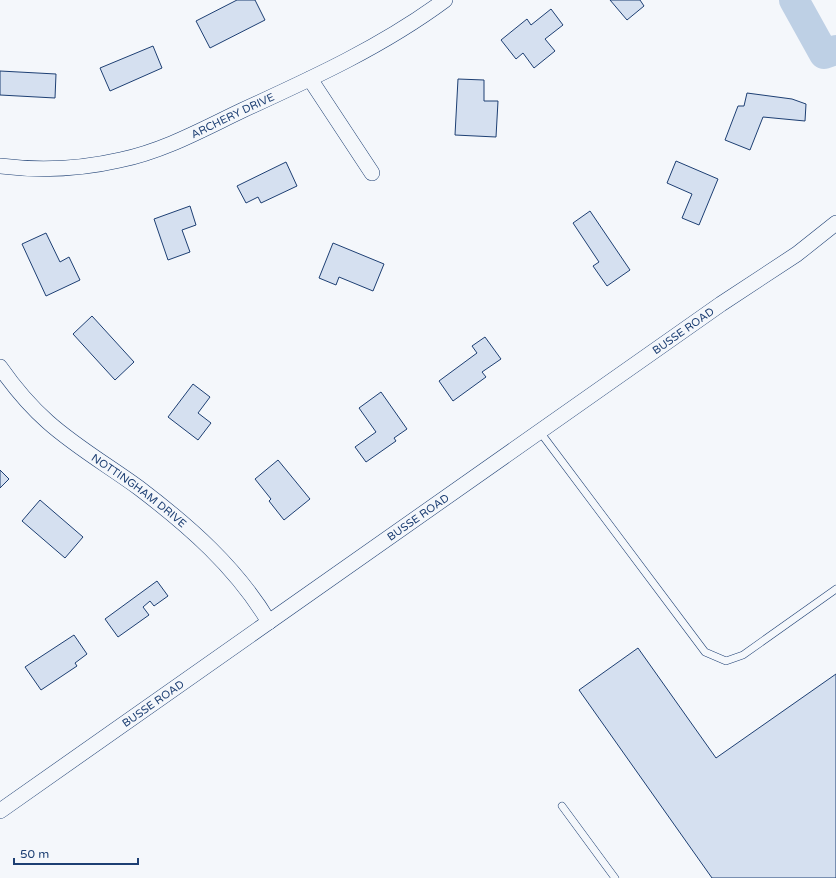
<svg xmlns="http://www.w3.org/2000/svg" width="836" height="878" viewBox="0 0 836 878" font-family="'Varela Round',sans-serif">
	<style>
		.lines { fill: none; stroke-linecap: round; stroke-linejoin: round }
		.river { stroke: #bed0e5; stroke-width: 30 }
		.building { fill: #d5e0f0; stroke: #1d3f73 }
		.service-casing { stroke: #1d3f73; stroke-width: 8 }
		.minor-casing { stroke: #1d3f73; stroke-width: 16 }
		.service { stroke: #f4f7fb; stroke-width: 7 }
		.minor { stroke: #f4f7fb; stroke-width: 15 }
		.labels { text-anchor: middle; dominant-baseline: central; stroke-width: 3; stroke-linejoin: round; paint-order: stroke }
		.street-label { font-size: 11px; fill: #1d3f73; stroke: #f4f7fb }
	</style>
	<rect width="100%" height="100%" fill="#f4f7fb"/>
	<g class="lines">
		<path class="river" d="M 794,0 L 824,54 L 836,50"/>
	</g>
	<g class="building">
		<path d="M 237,0 L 255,0 L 265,20 L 210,48 L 196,21 Z"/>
		<path d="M 610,0 L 640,0 L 644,6 L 627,20 Z"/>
		<path d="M 551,9 L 563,25 L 545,39 L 555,51 L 534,68 L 523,53 L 516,59 L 501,40 L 527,19 L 531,25 Z"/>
		<path d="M 153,46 L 162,68 L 110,91 L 100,68 Z"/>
		<path d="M 0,71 L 56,74 L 55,98 L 0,95 Z"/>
		<path d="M 458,79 L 484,80 L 484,101 L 498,101 L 496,137 L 455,135 Z"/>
		<path d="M 747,93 L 792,99 L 806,104 L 805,121 L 763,117 L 750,150 L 725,140 L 738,106 L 744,106 Z"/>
		<path d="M 676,161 L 718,179 L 699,225 L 682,218 L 692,194 L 667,183 Z"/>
		<path d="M 286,162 L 297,186 L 261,203 L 258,197 L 246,203 L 237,186 Z"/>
		<path d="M 190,206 L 196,225 L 182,230 L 190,252 L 168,260 L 154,219 Z"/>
		<path d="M 590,211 L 630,270 L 607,286 L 593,266 L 599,262 L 573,223 Z"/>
		<path d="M 46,233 L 60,262 L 69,257 L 80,280 L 46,296 L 22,244 Z"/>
		<path d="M 333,243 L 384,264 L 373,291 L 339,277 L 336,285 L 319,278 Z"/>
		<path d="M 92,316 L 134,362 L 115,380 L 73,334 Z"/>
		<path d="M 485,337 L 501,359 L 482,372 L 486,377 L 453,401 L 439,381 L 477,353 L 472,346 Z"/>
		<path d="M 193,384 L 210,397 L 198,413 L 211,423 L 198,440 L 168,417 Z"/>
		<path d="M 381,392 L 407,429 L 394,438 L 396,441 L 366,462 L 355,447 L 376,432 L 359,408 Z"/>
		<path d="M 278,460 L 310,499 L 284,520 L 269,501 L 271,499 L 255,479 Z"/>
		<path d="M 0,470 L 9,479 L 0,488 Z"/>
		<path d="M 40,500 L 83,537 L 65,558 L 22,521 Z"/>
		<path d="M 157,581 L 168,596 L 154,606 L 150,601 L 143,607 L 149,615 L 118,637 L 105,619 Z"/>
		<path d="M 74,635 L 87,654 L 75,663 L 77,666 L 41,690 L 25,667 Z"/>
		<path d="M 638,648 L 716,758 L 836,674 L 836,878 L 712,878 L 579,690 Z"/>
	</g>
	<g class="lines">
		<g class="service-casing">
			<g id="service">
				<path d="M 540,432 L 705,652 L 726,661 L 743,655 L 836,589"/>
				<path d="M 562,806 L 615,878"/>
			</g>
		</g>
		<g class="minor-casing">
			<g id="minor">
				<path d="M 310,79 L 372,173"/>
				<path id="s1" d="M 0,166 C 40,171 81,169 120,160 C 164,151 203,129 243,110 C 313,78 383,46 445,0"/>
				<path id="s2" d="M 0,367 C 14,387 30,406 48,422 C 76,447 109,466 139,488 C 189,526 236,567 269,622"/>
				<path id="s3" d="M 0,811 L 721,304 L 797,254 L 836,223"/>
			</g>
		</g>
		<use href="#service" class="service"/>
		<use href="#minor" class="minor"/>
	</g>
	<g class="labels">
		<g class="street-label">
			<text stroke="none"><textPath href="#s1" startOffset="242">ARCHERY DRIVE</textPath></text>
			<text stroke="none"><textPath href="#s3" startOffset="835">BUSSE ROAD</textPath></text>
			<text stroke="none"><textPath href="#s2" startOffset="187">NOTTINGHAM DRIVE</textPath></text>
			<text stroke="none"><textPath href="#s3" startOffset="511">BUSSE ROAD</textPath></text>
			<text stroke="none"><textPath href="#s3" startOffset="187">BUSSE ROAD</textPath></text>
		</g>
	</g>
	<path d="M14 858v6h124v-6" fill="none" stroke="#1d3f73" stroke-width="2"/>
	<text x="20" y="858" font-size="12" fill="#1d3f73" stroke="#f4f7fb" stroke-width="3" paint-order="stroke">50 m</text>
</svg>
